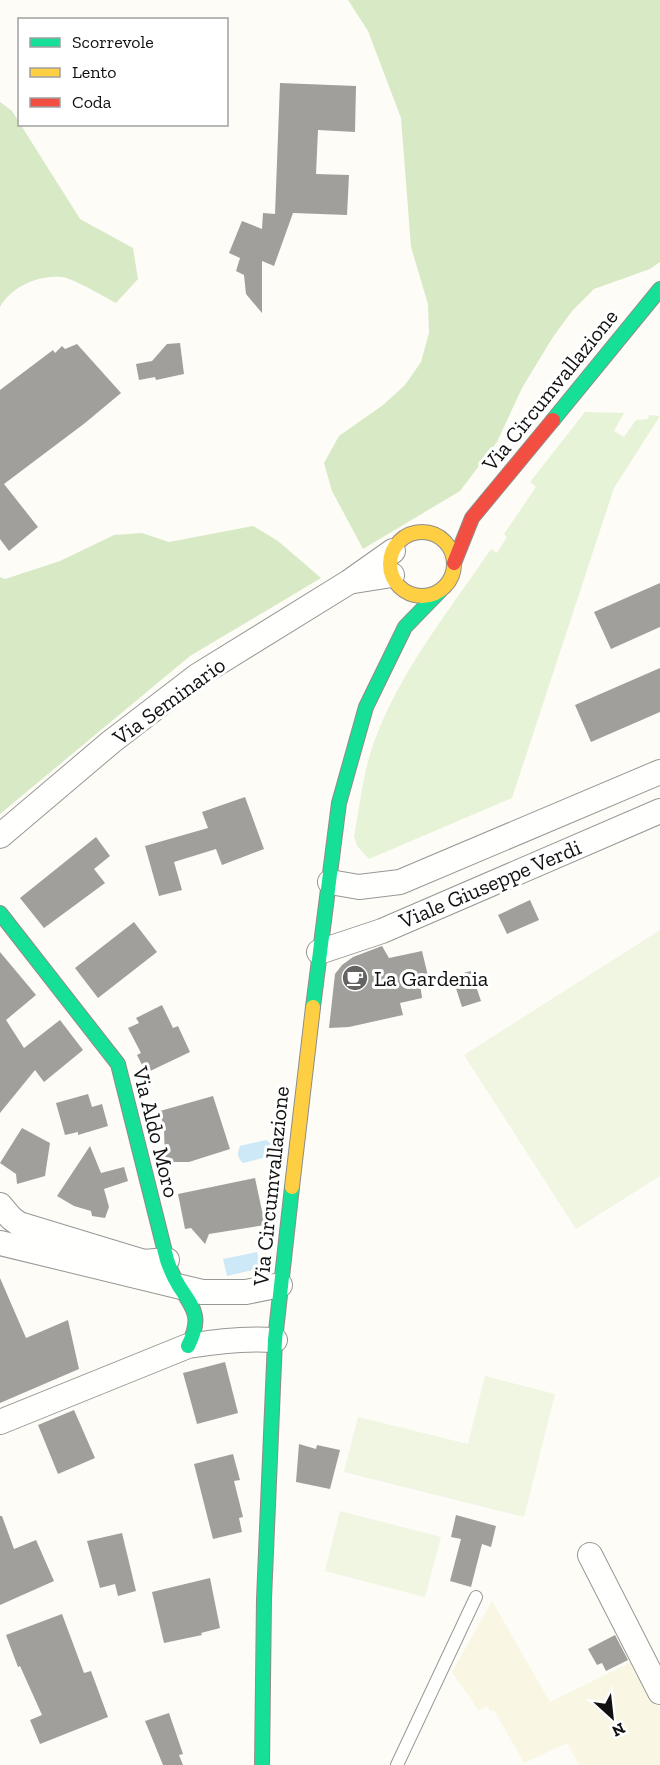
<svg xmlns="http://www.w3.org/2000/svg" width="660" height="1765" viewBox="0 0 660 1765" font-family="'Zilla Slab',serif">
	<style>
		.farmland { fill: #f9f7e4 }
		.green { fill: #e7f3d7 }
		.forest { fill: #d8eac5 }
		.pitch { fill: #f0f6e1 }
		.water { fill: #cde8f7 }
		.building { fill: #a19f9c }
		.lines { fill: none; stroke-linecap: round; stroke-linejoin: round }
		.lane-casing { stroke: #979795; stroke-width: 14 }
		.street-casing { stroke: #979795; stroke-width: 26 }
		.fast-casing { stroke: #8e8d8b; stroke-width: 16 }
		.slow-casing { stroke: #8e8d8b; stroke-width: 16 }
		.jam-casing { stroke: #8e8d8b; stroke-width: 16 }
		.lane { stroke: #fffffe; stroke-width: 12 }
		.street { stroke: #fffffe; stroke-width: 24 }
		.fast { stroke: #16e098; stroke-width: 14 }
		.slow { stroke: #ffcf43; stroke-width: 14 }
		.jam { stroke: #f24e42; stroke-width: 14 }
		.labels { text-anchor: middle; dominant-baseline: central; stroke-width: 6; stroke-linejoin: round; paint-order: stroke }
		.street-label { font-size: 22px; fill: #111; stroke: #fff }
		.poi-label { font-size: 22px; fill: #111; stroke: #fff; text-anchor: start }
	</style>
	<rect width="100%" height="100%" fill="#fdfcf7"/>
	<path class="farmland" d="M 492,1601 L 550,1702 L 633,1661 L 660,1710 L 660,1765 L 579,1765 L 567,1743 L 524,1763 L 494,1710 L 490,1711 L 487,1706 L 479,1711 L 452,1672 Z"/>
	<path class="green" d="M 585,412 L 624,413 L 614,431 L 624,437 L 636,420 L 648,419 L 649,415 L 660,416 L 614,488 L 512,798 L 369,859 L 357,846 L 354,836 C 360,805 363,772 374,742 C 400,671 449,611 491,549 L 497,553 L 507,537 L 504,534 L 536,487 L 530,482 Z"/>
	<g class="forest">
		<path d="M 348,0 L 660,0 L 660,262 L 650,269 L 594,289 L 572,311 L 553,337 L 522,388 L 497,442 L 460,491 L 363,549 L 332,491 L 324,463 L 339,436 L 383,405 L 405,385 L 421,362 L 429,333 L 428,304 L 411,247 L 401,118 L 368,31 Z"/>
		<path d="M 0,102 L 12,111 L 80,219 L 133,248 L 138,279 L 116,303 C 105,297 71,277 61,277 C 38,275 11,287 0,307 Z"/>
		<path d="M 253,526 L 278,541 L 321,578 L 190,656 L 0,814 L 0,577 L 5,579 L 60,561 L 114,535 L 142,533 L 169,542 Z"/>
	</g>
	<g class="pitch">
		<path d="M 660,930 L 660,1176 L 576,1229 L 464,1055 Z"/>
		<path d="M 485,1376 L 555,1394 L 524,1517 L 344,1472 L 358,1417 L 468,1444 Z"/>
		<path d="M 340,1511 L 441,1537 L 425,1597 L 325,1571 Z"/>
	</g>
	<g class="water">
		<path d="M 266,1140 L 270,1143 L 272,1153 L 270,1156 L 243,1163 C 237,1157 237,1154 240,1146 Z"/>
		<path d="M 257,1252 L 261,1268 L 227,1276 L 223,1259 Z"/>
	</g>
	<g class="building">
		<path d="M 280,83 L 356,86 L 355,132 L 318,130 L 316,174 L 349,175 L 347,215 L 293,213 L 274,266 L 262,261 L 262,313 L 246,294 L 244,275 L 236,271 L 240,258 L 229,253 L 242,221 L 262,229 L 263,213 L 275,214 Z"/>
		<path d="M 180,343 L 184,374 L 156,380 L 155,377 L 139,380 L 136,364 L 152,361 L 167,344 Z"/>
		<path d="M 77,344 L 121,393 L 85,423 L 4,484 L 38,527 L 9,551 L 0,539 L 0,390 L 53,350 L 55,353 L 62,346 L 65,349 Z"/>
		<path d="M 660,583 L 660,627 L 611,649 L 594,612 Z"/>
		<path d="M 660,668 L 660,712 L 591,742 L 575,705 Z"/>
		<path d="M 245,797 L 264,849 L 222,865 L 216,849 L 174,862 L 182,890 L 159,896 L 145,846 L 208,828 L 202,812 Z"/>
		<path d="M 96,837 L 110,856 L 94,869 L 105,883 L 44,928 L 20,898 Z"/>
		<path d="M 530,900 L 539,920 L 507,934 L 498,915 Z"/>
		<path d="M 134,922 L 157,952 L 98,998 L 75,968 Z"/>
		<path d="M 382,946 L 389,958 L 422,951 L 429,980 L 420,983 L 422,998 L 400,1003 L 403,1015 L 349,1027 L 329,1028 L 335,974 L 342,965 L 353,957 Z"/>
		<path d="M 0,952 L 36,995 L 6,1020 L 24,1048 L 60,1020 L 83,1050 L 44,1082 L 35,1070 L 0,1113 Z"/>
		<path d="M 471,971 L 481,1001 L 462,1007 L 452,976 Z"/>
		<path d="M 162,1005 L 173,1028 L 178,1026 L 190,1052 L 146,1073 L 137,1055 L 141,1053 L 128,1028 L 139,1023 L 136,1018 Z"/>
		<path d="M 88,1094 L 92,1107 L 102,1104 L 108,1126 L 78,1135 L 78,1132 L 65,1135 L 56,1103 Z"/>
		<path d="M 213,1096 L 230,1149 L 189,1162 L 165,1162 L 164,1130 L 160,1111 Z"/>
		<path d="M 22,1128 L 50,1143 L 45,1176 L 17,1184 L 16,1174 L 0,1163 Z"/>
		<path d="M 90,1146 L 101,1173 L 124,1167 L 128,1181 L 104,1189 L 109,1207 L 105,1218 L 92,1216 L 91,1211 L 74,1206 L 57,1196 Z"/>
		<path d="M 255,1178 L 265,1225 L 209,1234 L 205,1244 L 191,1228 L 185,1229 L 178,1194 Z"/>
		<path d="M 0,1278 L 26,1338 L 68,1320 L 79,1369 L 0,1403 Z"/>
		<path d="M 225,1362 L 238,1413 L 197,1424 L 183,1373 Z"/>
		<path d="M 74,1410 L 95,1458 L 58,1474 L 38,1425 Z"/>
		<path d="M 299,1444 L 316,1449 L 317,1445 L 340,1450 L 330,1489 L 296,1482 Z"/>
		<path d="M 233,1454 L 240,1480 L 234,1481 L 243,1517 L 239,1518 L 242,1532 L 213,1539 L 194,1464 Z"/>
		<path d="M 456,1515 L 496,1526 L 491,1547 L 482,1544 L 471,1587 L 450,1581 L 461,1539 L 451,1537 Z"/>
		<path d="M 0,1516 L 2,1516 L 14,1549 L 36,1540 L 54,1581 L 0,1605 Z"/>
		<path d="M 122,1533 L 136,1591 L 118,1596 L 115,1584 L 100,1588 L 87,1541 Z"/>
		<path d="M 210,1578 L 220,1628 L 201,1633 L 202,1635 L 164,1643 L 152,1592 Z"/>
		<path d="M 62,1614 L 84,1673 L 91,1671 L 108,1717 L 40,1744 L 30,1720 L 42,1715 L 20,1666 L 18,1667 L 6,1635 Z"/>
		<path d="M 615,1635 L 628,1660 L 606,1671 L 602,1663 L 597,1665 L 588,1649 Z"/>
		<path d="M 169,1713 L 183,1754 L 179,1755 L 183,1765 L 163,1765 L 145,1721 Z"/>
	</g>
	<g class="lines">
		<g class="lane-casing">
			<path id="lane" d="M 397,1765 L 476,1597"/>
		</g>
		<g class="street-casing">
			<g id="street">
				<path d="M 354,581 L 392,575"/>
				<path d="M 0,836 L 111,742 L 197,676 L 349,582 L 393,551"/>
				<path d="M 330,882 L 359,887 L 400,882 L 660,772"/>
				<path d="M 319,952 L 382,931 L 660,811"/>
				<path d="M 0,1205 L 11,1218 L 19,1224 L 144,1262 L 167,1260"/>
				<path d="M 0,1243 L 202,1292 L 246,1292 L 280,1285"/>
				<path d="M 0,1422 L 188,1346 C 217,1341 245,1338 275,1340"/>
				<path d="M 590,1555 L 660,1692"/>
			</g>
		</g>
		<g class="fast-casing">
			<g id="fast">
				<path d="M 553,420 L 660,289"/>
				<path d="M 0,913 L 118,1064 L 167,1260 C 170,1269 174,1278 179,1286 C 195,1310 202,1318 188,1346"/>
				<path d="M 313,1007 L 339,803 L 366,707 L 405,627 L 440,591"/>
				<path d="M 262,1765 L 264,1599 L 275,1340 L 292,1187"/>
			</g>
		</g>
		<g class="slow-casing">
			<g id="slow">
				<circle cx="422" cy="564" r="32"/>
				<path d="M 292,1187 L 313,1007"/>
			</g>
		</g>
		<g class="jam-casing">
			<path id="jam" d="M 454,563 L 472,518 L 553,420"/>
		</g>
		<use href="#lane" class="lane"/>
		<use href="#street" class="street"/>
		<use href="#fast" class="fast"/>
		<use href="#slow" class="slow"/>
		<use href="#jam" class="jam"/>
	</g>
	<defs>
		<g id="cafe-disc" transform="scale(1.35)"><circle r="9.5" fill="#646362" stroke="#fff"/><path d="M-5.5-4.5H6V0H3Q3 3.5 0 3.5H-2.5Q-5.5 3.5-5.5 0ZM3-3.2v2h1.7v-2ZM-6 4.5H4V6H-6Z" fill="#fff"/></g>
	</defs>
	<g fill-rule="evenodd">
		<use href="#cafe-disc" x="355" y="978"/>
	</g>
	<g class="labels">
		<g class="street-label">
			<text transform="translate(550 390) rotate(-51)">Via Circumvallazione</text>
			<text transform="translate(169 701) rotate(-36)">Via Seminario</text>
			<text transform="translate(490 884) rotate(-23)">Viale Giuseppe Verdi</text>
			<text transform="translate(156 1132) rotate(76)">Via Aldo Moro</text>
			<text transform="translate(271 1186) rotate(-84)">Via Circumvallazione</text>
		</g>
		<g class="poi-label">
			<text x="374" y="978">La Gardenia</text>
		</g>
	</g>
	<rect x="18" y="18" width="210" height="108" fill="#ffffff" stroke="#a0a0a0" stroke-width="1.5"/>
	<rect x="30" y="38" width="30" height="9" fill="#16e098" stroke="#a0a0a0" stroke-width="1.5"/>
	<text x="72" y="48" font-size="18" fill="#111111">Scorrevole</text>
	<rect x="30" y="68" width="30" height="9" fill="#ffcf43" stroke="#a0a0a0" stroke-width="1.5"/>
	<text x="72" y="78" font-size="18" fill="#111111">Lento</text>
	<rect x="30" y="98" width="30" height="9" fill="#f24e42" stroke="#a0a0a0" stroke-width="1.5"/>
	<text x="72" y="108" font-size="18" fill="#111111">Coda</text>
	<g transform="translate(612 1717) rotate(153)" stroke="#ffffff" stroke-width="4.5" paint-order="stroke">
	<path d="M0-4.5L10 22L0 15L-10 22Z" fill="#111111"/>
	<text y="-9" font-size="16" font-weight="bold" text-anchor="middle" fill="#111111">N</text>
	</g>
</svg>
